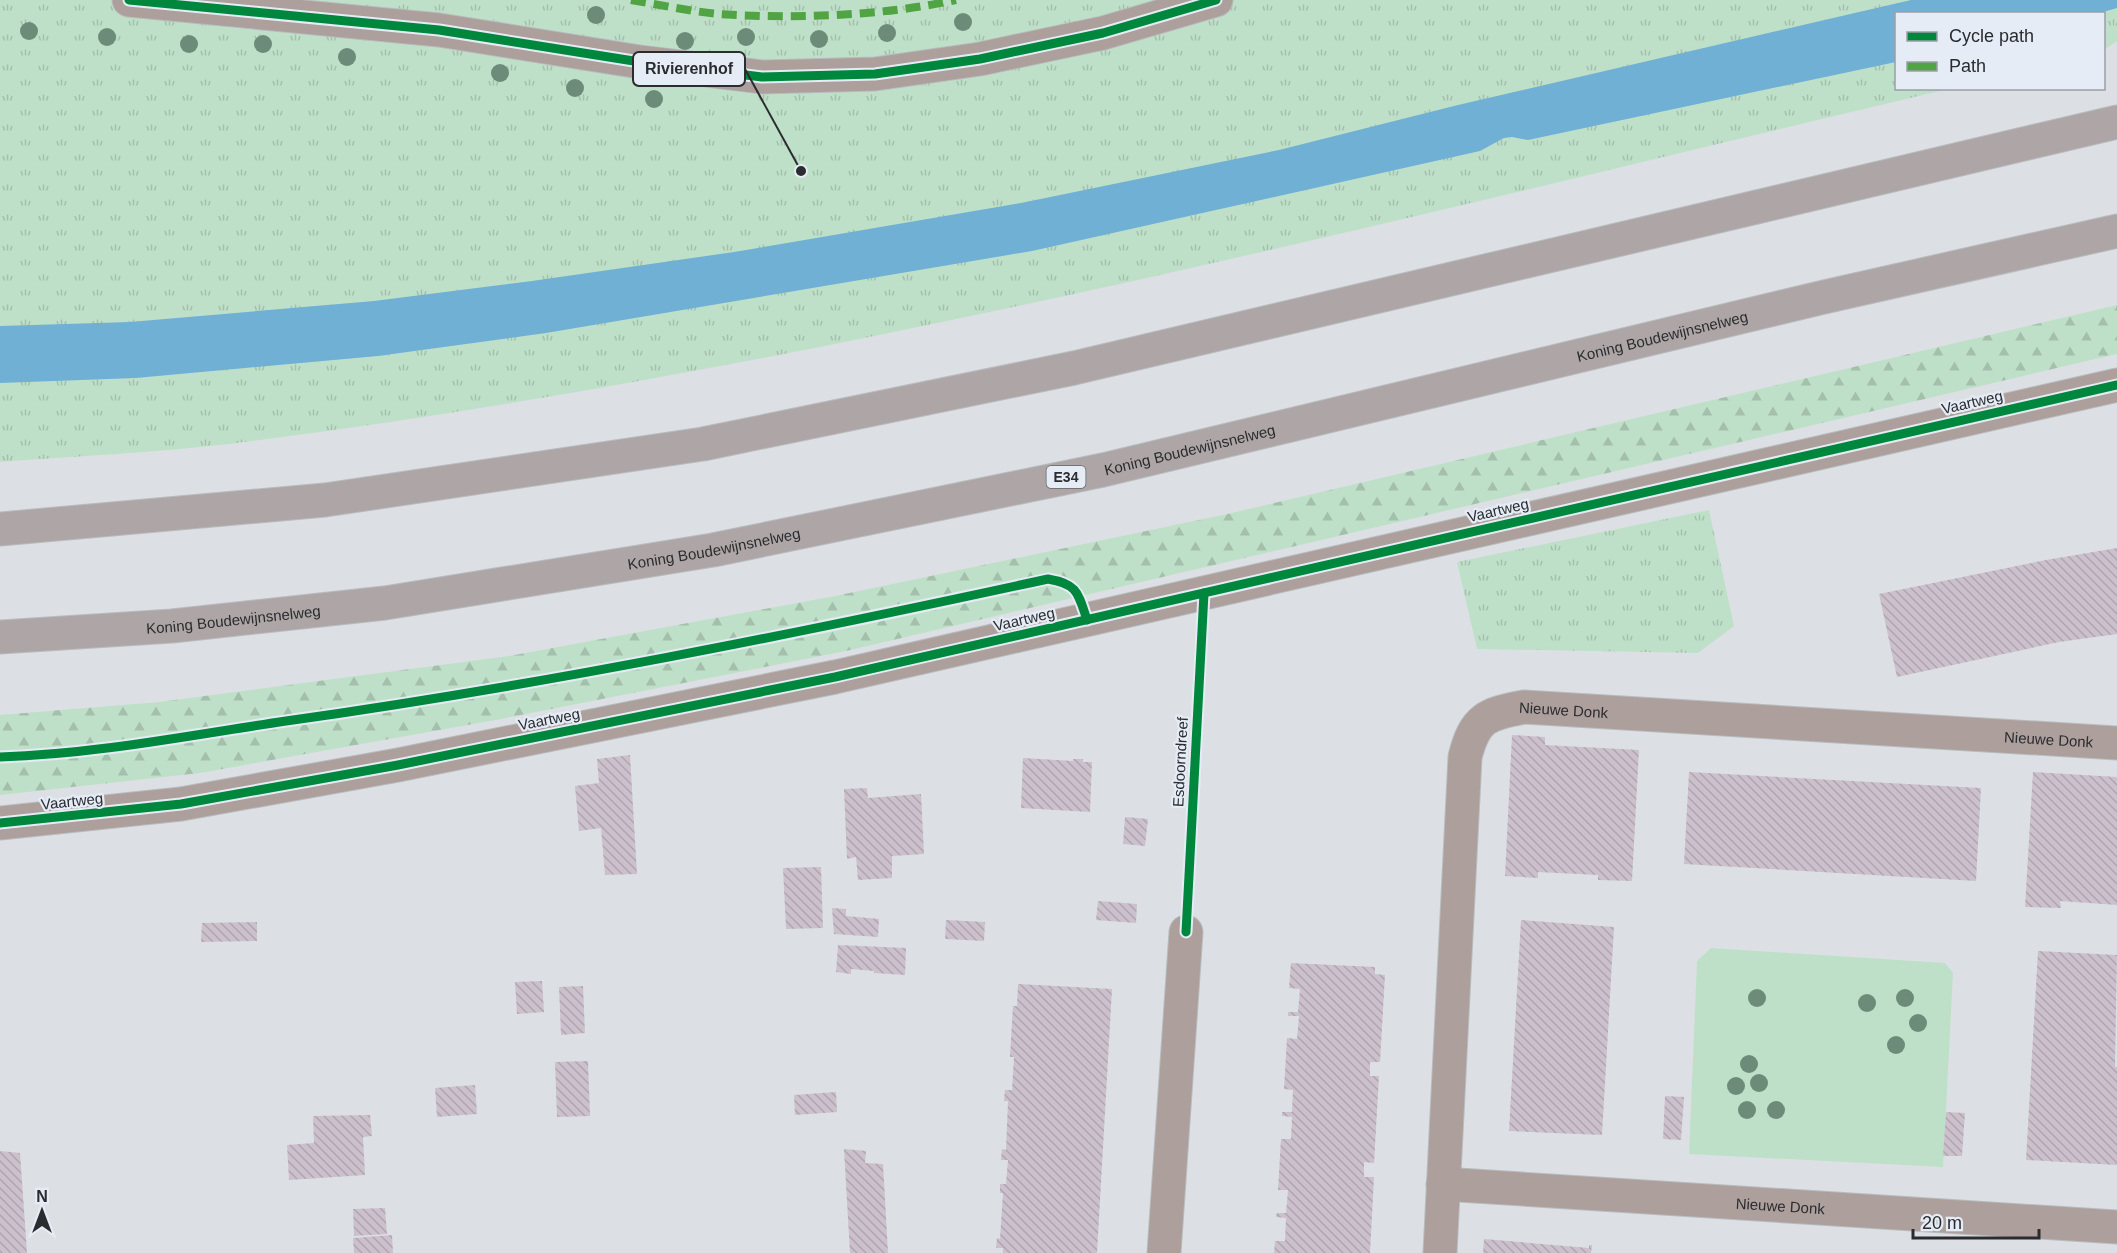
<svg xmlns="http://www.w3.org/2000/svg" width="2117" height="1253" viewBox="0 0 2117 1253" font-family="Arial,sans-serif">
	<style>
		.grass { fill: #bfe0c8 }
		.forest { fill: url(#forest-firs) }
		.park { fill: url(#park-tufts) }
		.water { fill: #70b0d5 }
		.building { fill: url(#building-back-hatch) }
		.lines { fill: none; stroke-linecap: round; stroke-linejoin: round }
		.minor-casing { stroke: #b9bcbf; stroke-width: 35 }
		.highway-casing { stroke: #b9bcbf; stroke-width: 35 }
		.minor { stroke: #ac9f9c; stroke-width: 33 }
		.highway { stroke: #aea6a6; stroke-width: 33 }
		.quiet { stroke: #51a444; stroke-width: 8; stroke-dasharray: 15 8; stroke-linecap: butt }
		.cycleway-casing { stroke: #e5ecf5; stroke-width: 13 }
		.cycleway { stroke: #00873e; stroke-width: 9 }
		.tree { fill: #6c8c79 }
		.labels { text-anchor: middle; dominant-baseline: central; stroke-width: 4.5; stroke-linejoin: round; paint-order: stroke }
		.shield { fill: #e5ecf5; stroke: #62666b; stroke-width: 1.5 }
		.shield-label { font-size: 14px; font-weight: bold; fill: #2a2c30 }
		.street-label { font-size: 15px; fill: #2a2c30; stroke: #e5ecf5 }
		.leader { fill: none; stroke: #2a2c30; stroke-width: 2 }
		.callout-dot { fill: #2a2c30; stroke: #e5ecf5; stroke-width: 2 }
		.callout { fill: #e5ecf5; stroke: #2a2c30; stroke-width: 2 }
		.callout-label { font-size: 16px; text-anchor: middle; font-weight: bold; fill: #2a2c30 }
	</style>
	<defs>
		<pattern id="forest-firs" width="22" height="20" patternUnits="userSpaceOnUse" patternTransform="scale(1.5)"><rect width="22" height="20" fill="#bfe0c8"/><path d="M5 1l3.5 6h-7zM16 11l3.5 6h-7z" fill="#a4c0ac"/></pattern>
		<pattern id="park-tufts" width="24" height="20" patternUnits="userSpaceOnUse" patternTransform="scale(1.5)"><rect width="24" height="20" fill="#bfe0c8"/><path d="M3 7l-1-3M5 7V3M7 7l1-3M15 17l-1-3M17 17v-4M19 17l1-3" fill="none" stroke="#a4c0ac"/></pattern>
		<pattern id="building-back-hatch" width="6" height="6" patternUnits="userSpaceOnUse" patternTransform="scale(1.5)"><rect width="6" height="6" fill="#ccc0cc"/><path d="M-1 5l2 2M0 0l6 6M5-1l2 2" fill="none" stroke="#afa5b0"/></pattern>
	</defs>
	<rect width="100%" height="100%" fill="#dce0e4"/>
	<path class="grass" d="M 1711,948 L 1945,963 L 1953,973 L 1943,1167 L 1689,1154 L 1697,961 Z"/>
	<path class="forest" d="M 2117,305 L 2117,354 L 846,651 L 501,719 L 200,773 L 0,795 L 0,715 L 159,702 L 509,656 L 835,596 L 1232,513 Z"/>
	<g class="park">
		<path d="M 0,0 L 2117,0 L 2117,41 L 2104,50 L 2104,14 L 1896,14 L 1896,88 L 1948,89 C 1379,224 810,371 229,444 C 153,453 76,456 0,462 Z"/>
		<path d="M 1709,510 L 1734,626 L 1698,653 L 1477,649 L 1457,562 Z"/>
	</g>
	<path class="water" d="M 1911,0 L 2117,0 L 2117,8 L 2096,14 L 1896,14 L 1896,62 L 1528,140 L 1512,137 L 1504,138 L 1480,151 L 1032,251 L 546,333 L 378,356 L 136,378 L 0,383 L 0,326 L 130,322 L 374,301 L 532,281 L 734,252 L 1021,203 L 1279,150 L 1458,105 Z"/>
	<g class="building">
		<path d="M 2117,548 L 2117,634 L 2059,642 L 1897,677 L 1879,594 L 2046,560 Z"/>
		<path d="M 1512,735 L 1545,737 L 1545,745 L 1639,750 L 1632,881 L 1598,880 L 1598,875 L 1538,872 L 1538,878 L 1505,876 Z"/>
		<path d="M 630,755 L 637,874 L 605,875 L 601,828 L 579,831 L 575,786 L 599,783 L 597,759 Z"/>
		<path d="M 1023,758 L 1073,761 L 1073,759 L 1083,759 L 1083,762 L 1092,762 L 1090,812 L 1021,808 Z"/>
		<path d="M 1689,772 L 1981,788 L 1976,881 L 1684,864 Z"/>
		<path d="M 2033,772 L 2117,777 L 2117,905 L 2060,901 L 2061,908 L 2025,907 Z"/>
		<path d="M 867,788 L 868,798 L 921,794 L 924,854 L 892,856 L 892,878 L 858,880 L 856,857 L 847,859 L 844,789 Z"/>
		<path d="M 1125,817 L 1148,819 L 1145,846 L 1123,844 Z"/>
		<path d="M 821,867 L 823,928 L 786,929 L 783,868 Z"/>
		<path d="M 1098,901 L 1137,904 L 1136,923 L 1096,920 Z"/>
		<path d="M 832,908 L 846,909 L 846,916 L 879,919 L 878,937 L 834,934 Z"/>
		<path d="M 946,920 L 985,922 L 984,941 L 945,939 Z"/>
		<path d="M 1521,920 L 1614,927 L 1602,1135 L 1509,1131 Z"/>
		<path d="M 257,922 L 257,941 L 201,942 L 202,923 Z"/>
		<path d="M 838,945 L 906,948 L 905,975 L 874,973 L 874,971 L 851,969 L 851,974 L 836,972 Z"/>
		<path d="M 2038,951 L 2117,955 L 2115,1067 L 2117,1067 L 2117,1165 L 2026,1160 Z"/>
		<path d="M 1291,963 L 1375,967 L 1375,974 L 1385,975 L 1380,1062 L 1370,1062 L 1370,1076 L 1379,1076 L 1374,1163 L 1364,1162 L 1364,1177 L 1374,1177 L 1370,1253 L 1274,1253 L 1275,1241 L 1285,1241 L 1286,1218 L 1276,1217 L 1276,1215 L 1277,1213 L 1286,1213 L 1288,1190 L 1278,1190 L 1281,1139 L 1291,1139 L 1292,1117 L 1282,1116 L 1282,1112 L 1292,1112 L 1293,1090 L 1284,1089 L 1287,1038 L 1297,1039 L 1299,1016 L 1288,1016 L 1288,1012 L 1298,1012 L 1300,989 L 1289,988 Z"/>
		<path d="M 542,981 L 544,1012 L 517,1014 L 515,982 Z"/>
		<path d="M 1018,984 L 1112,989 L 1097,1253 L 1003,1253 L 1003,1248 L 996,1248 L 997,1238 L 1000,1239 L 1003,1193 L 1000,1193 L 1000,1184 L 1006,1184 L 1008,1160 L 1001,1160 L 1002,1149 L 1006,1150 L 1008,1101 L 1004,1101 L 1005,1090 L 1012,1090 L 1014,1057 L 1010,1057 L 1013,1006 L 1017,1006 Z"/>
		<path d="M 583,986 L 585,1033 L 561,1035 L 559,987 Z"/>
		<path d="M 588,1061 L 590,1116 L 557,1117 L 555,1062 Z"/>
		<path d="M 475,1085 L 477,1114 L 437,1117 L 435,1088 Z"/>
		<path d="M 836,1092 L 837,1112 L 795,1115 L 794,1095 Z"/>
		<path d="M 1665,1096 L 1684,1097 L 1681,1140 L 1663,1139 Z"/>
		<path d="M 1946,1112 L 1965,1113 L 1962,1156 L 1943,1156 Z"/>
		<path d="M 370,1115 L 372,1136 L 363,1137 L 365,1175 L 289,1180 L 287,1145 L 314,1143 L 313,1116 Z"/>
		<path d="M 844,1149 L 866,1151 L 865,1163 L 883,1164 L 888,1253 L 850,1253 Z"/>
		<path d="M 0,1151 L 20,1153 L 27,1253 L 0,1253 Z"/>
		<path d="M 385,1208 L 387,1234 L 354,1236 L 353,1209 Z"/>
		<path d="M 392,1235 L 393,1253 L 354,1253 L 353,1238 Z"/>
		<path d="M 1484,1239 L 1589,1248 L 1589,1245 L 1592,1245 L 1591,1253 L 1483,1253 Z"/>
	</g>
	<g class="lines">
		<g class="minor-casing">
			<g id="minor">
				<path d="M 129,0 L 439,30 L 640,62 L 762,77 L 875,74 L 980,59 L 1103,33 L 1216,0"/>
				<path d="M 0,823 L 181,804 L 398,765 L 835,677 L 2117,385"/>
				<path id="s1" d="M 1443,1184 L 2117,1227"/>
				<path d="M 1164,1253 L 1186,932"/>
				<path id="s2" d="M 1440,1253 L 1465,757 C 1475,718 1486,714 1524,707 L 2117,743"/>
			</g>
		</g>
		<g class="highway-casing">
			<g id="highway">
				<path d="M 0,529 L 325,500 L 703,444 L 1074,368 L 2117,122"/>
				<path id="s3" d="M 0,637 L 172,626 L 385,603 L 713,550 L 1103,470 L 1824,297 L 2117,231"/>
			</g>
		</g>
		<use href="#minor" class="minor"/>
		<use href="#highway" class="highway"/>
		<path class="quiet" d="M 631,0 C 660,5 689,11 718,14 C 795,19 881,16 956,0"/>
		<g class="cycleway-casing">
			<g id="cycleway">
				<path d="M 129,0 L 439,30 L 640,62 L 762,77 L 875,74 L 980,59 L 1103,33 L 1216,0"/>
				<path d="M 0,757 C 96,754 192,735 286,721 C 542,685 795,634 1048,579 C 1078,584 1078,593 1087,620"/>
				<path d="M 0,823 L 181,804 L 398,765 L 835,677 L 2117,385"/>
				<path d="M 1186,932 L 1204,593"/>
			</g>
		</g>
		<use href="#cycleway" class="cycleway"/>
	</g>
	<g class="tree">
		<circle cx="596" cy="15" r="9"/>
		<circle cx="963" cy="22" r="9"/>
		<circle cx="29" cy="31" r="9"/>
		<circle cx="887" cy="33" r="9"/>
		<circle cx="107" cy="37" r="9"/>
		<circle cx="746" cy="37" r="9"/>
		<circle cx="819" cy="39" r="9"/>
		<circle cx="685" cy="41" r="9"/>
		<circle cx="189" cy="44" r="9"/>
		<circle cx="263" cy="44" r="9"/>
		<circle cx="347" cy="57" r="9"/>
		<circle cx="500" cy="73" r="9"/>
		<circle cx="575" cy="88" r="9"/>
		<circle cx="654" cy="99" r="9"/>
		<circle cx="1757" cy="998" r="9"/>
		<circle cx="1905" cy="998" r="9"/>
		<circle cx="1867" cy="1003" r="9"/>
		<circle cx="1918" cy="1023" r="9"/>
		<circle cx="1896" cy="1045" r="9"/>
		<circle cx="1749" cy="1064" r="9"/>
		<circle cx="1759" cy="1083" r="9"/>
		<circle cx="1736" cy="1086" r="9"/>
		<circle cx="1747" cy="1110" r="9"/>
		<circle cx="1776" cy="1110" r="9"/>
	</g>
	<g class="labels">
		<rect class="shield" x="1046.5" y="466" width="39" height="22" rx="4.5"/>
		<g class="shield-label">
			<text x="1066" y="477">E34</text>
		</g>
		<g class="street-label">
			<text stroke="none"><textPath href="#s3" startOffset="1692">Koning Boudewijnsnelweg</textPath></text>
			<text transform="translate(1972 402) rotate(-13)">Vaartweg</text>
			<text stroke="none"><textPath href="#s3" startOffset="1206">Koning Boudewijnsnelweg</textPath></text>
			<text transform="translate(1498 510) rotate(-13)">Vaartweg</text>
			<text stroke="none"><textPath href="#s3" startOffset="720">Koning Boudewijnsnelweg</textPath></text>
			<text stroke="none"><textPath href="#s3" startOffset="234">Koning Boudewijnsnelweg</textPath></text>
			<text transform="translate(1024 619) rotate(-13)">Vaartweg</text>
			<text stroke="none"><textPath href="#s2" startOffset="621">Nieuwe Donk</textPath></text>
			<text transform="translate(549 719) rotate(-11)">Vaartweg</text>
			<text stroke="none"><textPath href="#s2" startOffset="1107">Nieuwe Donk</textPath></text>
			<text transform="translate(1180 762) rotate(-87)">Esdoorndreef</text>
			<text transform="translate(72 801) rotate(-6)">Vaartweg</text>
			<text stroke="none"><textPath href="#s1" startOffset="338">Nieuwe Donk</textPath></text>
		</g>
	</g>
	<path class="leader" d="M801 171L745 69"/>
	<circle class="callout-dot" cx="801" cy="171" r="6"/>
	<rect class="callout" x="633" y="52" width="112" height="34" rx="6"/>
	<g class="callout-label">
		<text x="689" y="74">Rivierenhof</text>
	</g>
	<rect x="1895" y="12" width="210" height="78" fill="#e5ecf5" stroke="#9a9fa6" stroke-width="1.5"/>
	<rect x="1907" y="32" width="30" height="9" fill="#00873e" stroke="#9a9fa6" stroke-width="1.5"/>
	<text x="1949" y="42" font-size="18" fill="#2a2c30">Cycle path</text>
	<rect x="1907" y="62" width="30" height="9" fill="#51a444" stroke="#9a9fa6" stroke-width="1.5"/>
	<text x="1949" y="72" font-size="18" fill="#2a2c30">Path</text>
	<g transform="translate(42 1211)" stroke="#e5ecf5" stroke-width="4.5" paint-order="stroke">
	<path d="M0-4.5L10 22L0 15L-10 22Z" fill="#2a2c30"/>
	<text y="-9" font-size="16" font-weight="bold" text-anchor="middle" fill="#2a2c30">N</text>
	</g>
	<path d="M1913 1229v9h126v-9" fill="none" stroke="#2a2c30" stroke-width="3"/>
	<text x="1922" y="1229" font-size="18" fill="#2a2c30" stroke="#e5ecf5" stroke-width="4.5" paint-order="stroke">20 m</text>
</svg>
